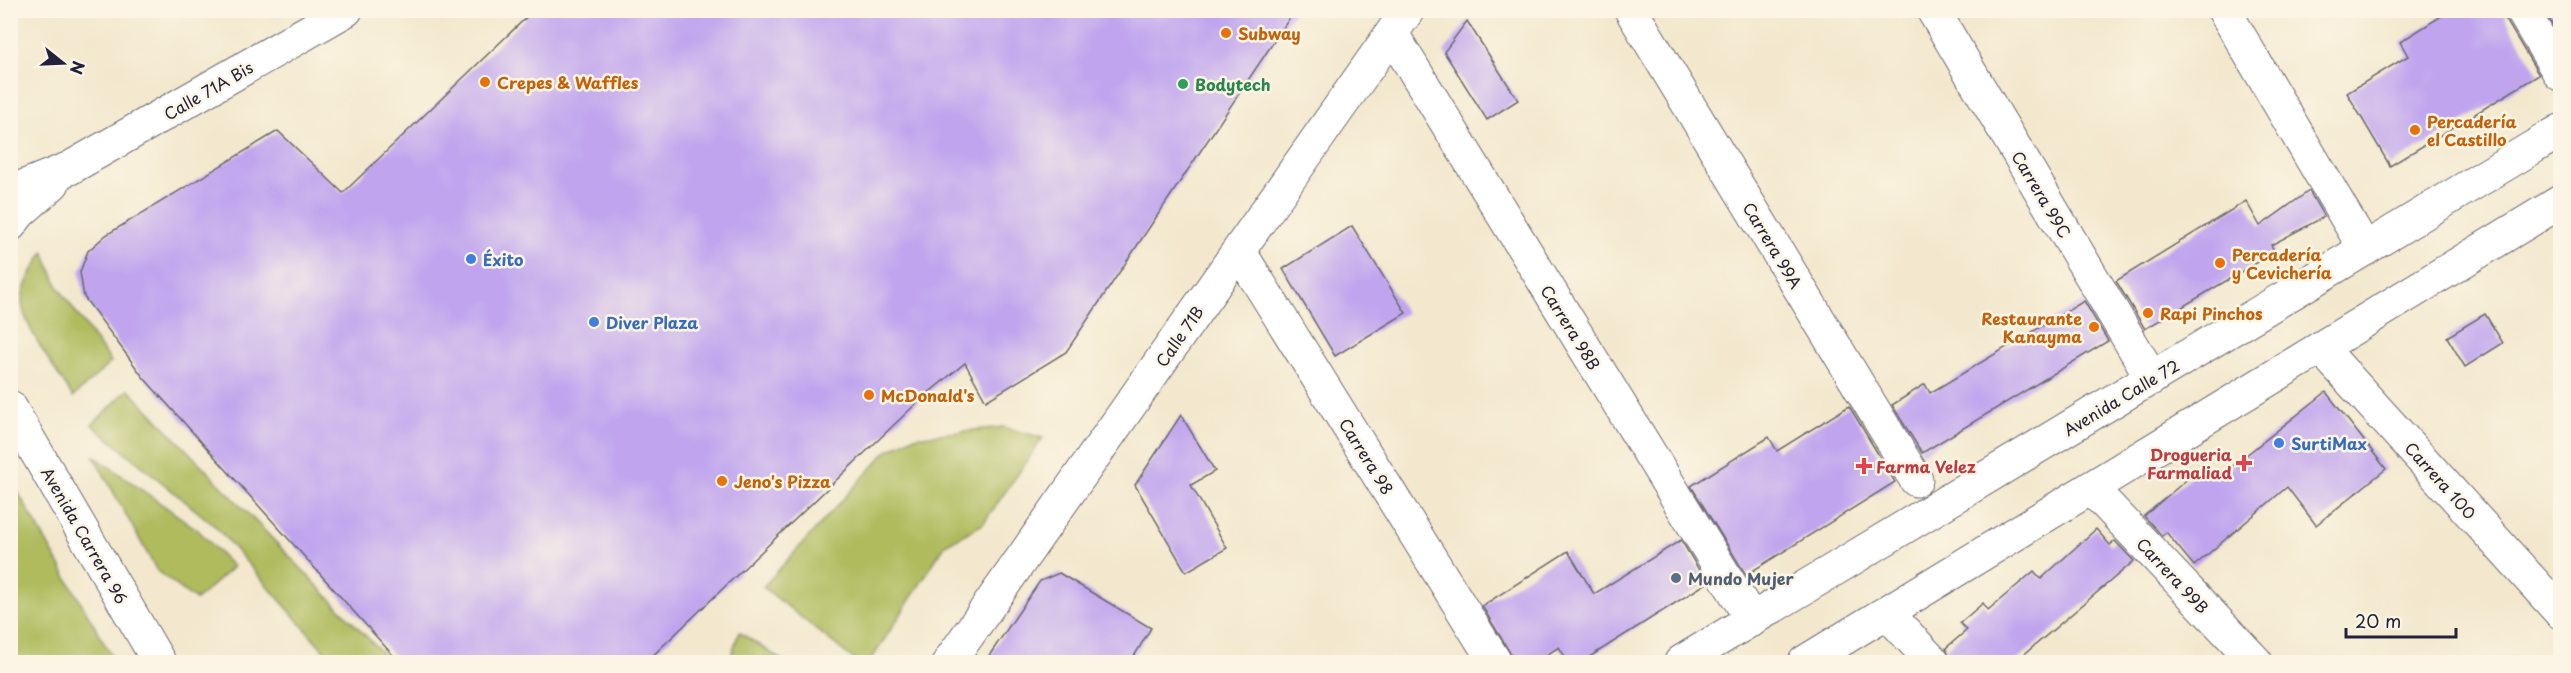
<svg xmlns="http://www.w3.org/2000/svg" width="2571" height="673" viewBox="0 0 2571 673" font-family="'Playpen Sans',sans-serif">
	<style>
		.green { fill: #afbb5d; stroke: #686e4c; stroke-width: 1.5 }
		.building { fill: #c0a5ee }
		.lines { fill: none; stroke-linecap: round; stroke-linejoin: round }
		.minor-casing { stroke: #6b676e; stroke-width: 35 }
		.secondary-casing { stroke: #6b676e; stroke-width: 35 }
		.minor { stroke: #fff; stroke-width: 33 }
		.secondary { stroke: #fff; stroke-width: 33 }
		.food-dot { fill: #e8710a; stroke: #fcf5e5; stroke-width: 2 }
		.leisure-dot { fill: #2e9e5b; stroke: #fcf5e5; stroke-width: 2 }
		.shop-dot { fill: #3f7fe0; stroke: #fcf5e5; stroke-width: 2 }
		.health-dot { fill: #e0444e; stroke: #fcf5e5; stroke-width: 2 }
		.service-dot { fill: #5c6f8a; stroke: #fcf5e5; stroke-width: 2 }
		.labels { text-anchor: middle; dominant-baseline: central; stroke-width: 5; stroke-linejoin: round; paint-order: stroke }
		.food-label { font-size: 16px; font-weight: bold; fill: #c56008; stroke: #fcf5e5; text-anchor: start }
		.leisure-label { font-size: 16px; font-weight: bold; fill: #27864d; stroke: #fcf5e5; text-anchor: start }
		.street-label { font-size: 16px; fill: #22223b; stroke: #fcf5e5 }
		.shop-label { font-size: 16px; font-weight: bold; fill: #366cbe; stroke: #fcf5e5; text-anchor: start }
		.health-label { font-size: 16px; font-weight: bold; fill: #be3a42; stroke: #fcf5e5; text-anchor: end }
		.service-label { font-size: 16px; font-weight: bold; fill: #4e5e75; stroke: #fcf5e5; text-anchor: start }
	</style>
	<rect width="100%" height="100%" fill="#fcf5e5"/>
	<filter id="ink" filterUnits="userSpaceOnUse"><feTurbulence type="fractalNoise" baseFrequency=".0167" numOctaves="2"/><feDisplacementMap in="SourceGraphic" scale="12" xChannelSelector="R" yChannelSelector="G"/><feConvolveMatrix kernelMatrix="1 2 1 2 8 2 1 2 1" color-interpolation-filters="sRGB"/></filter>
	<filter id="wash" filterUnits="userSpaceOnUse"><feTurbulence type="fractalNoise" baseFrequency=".008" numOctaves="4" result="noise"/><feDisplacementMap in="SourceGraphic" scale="24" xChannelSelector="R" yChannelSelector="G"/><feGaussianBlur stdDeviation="1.35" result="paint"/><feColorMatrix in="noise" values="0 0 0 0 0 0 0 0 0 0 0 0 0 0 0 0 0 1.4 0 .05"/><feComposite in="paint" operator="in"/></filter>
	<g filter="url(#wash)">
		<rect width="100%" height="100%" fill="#f3e8cd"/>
		<g class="green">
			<path d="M 44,252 L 58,287 L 111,362 L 73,397 C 59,375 24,328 22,303 C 21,289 36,264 44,252 Z"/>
			<path d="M 128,389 L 391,662 L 334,662 L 215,526 L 92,425 Z"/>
			<path d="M 1003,427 L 1043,438 L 983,524 L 945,545 L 870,662 L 857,662 L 763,587 L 886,452 L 913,437 Z"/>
			<path d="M 93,455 L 198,530 L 233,567 L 196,600 L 157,571 Z"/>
			<path d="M 11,480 L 115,662 L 11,662 Z"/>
			<path d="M 739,632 L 785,662 L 729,662 Z"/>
		</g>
		<g id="blocks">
			<g class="building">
				<path d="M 534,10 L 1295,10 L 1066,352 L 986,401 L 965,363 L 921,399 L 645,663 L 400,663 L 143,377 L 84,297 L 80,272 L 88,251 L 106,235 L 278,131 L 343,193 Z"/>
				<path d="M 2451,10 L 2503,10 L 2506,20 L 2539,75 L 2390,166 L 2347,93 L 2408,56 L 2400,42 Z"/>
				<path d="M 2544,10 L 2560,10 L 2560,38 Z"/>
				<path d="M 1467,21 L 1518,100 L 1487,120 L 1444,52 Z"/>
				<path d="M 2309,191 L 2324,217 L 2271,245 L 2275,252 L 2145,329 L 2116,281 L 2246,201 L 2260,226 Z"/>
				<path d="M 1352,226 L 1406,313 L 1335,356 L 1283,269 Z"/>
				<path d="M 2084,301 L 2108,341 L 1922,453 L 1892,405 L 1925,384 L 1930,393 Z"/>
				<path d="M 2485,314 L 2503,343 L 2465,367 L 2447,337 Z"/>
				<path d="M 2326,392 L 2386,469 L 2316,525 L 2287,487 L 2194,566 L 2166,532 L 2162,536 L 2144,516 L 2204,465 L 2216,479 Z"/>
				<path d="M 1849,406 L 1895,482 L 1746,575 L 1691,486 L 1769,437 L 1777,451 Z"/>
				<path d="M 1181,415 L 1215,471 L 1191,485 L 1227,548 L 1186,572 L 1135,485 Z"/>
				<path d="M 2096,529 L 2110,545 L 2115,541 L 2134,561 L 2014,663 L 1951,663 L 1946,648 L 1967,630 L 1960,623 L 1983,603 L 1988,610 L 2034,571 L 2041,579 Z"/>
				<path d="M 1681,540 L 1707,583 L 1580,663 L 1569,663 L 1559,647 L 1534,663 L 1516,663 L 1482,606 L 1568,551 L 1594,594 Z"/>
				<path d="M 1059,573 L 1151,628 L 1130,663 L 984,663 L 1040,581 Z"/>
			</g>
		</g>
	</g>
	<g filter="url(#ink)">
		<use href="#blocks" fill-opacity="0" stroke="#6b676e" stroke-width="1.5"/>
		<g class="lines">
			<g class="minor-casing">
				<g id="minor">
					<path d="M 1631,10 L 1916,480"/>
					<path d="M 1933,10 L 2152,378"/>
					<path d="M 2224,10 L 2365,249"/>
					<path d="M 2522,10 L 2560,74"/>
					<path d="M 1392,34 L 1752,620"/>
					<path d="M 10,192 L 70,168 L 346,10"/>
					<path d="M 10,225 L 20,212 L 53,183"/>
					<path d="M 1239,251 L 1495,662"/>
					<path d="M 2321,348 L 2560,612"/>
					<path d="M 2091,488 L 2256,662"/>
					<path d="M 1887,613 L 1933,662"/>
					<path d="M 949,662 L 1408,10"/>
				</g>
			</g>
			<g class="secondary-casing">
				<g id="secondary">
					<path d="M 10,407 L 159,662"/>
					<path d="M 1681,662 L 2560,131"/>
					<path d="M 1805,662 L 2560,202"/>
				</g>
			</g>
			<use href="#minor" class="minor"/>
			<use href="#secondary" class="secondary"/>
		</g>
	</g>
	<g class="food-dot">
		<circle cx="1226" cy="33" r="6"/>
		<circle cx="485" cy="82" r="6"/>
		<circle cx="2415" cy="130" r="6"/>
		<circle cx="2220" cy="263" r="6"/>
		<circle cx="2148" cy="313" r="6"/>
		<circle cx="2094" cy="327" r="6"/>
		<circle cx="869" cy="395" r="6"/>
		<circle cx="722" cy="481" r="6"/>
	</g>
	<circle class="leisure-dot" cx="1183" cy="84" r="6"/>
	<g class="shop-dot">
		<circle cx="471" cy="259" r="6"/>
		<circle cx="594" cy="322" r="6"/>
		<circle cx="2279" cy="443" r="6"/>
	</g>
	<g class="health-dot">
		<path d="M2241 454h6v6h6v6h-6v6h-6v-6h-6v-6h6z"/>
		<path d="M1861 457h6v6h6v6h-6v6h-6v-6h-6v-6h6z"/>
	</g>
	<circle class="service-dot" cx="1676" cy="578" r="6"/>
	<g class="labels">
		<g class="food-label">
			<text x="1238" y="33">Subway</text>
			<text x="497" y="82">Crepes &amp; Waffles</text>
			<text x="2427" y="121">Percadería<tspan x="2427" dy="18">el Castillo</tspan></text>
			<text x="2232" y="254">Percadería<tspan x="2232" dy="18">y Cevichería</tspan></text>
			<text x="2160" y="313">Rapi Pinchos</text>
			<text x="2082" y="318" text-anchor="end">Restaurante<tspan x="2082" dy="18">Kanayma</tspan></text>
			<text x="881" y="395">McDonald's</text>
			<text x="734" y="481">Jeno's Pizza</text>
		</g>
		<g class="leisure-label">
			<text x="1195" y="84">Bodytech</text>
		</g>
		<g class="street-label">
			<text transform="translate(208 90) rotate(-30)">Calle 71A Bis</text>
			<text transform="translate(2042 194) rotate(59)">Carrera 99C</text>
			<text transform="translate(1773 245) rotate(59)">Carrera 99A</text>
			<text transform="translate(1571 327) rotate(58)">Carrera 98B</text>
			<text transform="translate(1179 336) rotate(-55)">Calle 71B</text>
			<text transform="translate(2121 397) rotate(-31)">Avenida Calle 72</text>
			<text transform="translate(1367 456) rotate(58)">Carrera 98</text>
			<text transform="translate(2441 480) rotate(48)">Carrera 100</text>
			<text transform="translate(85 535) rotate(60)">Avenida Carrera 96</text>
			<text transform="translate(2173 575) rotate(47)">Carrera 99B</text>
		</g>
		<g class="shop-label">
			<text x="483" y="259">Éxito</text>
			<text x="606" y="322">Diver Plaza</text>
			<text x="2291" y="443">SurtiMax</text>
		</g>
		<g class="health-label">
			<text x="2232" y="454">Drogueria<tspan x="2232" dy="18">Farmaliad</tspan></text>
			<text x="1876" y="466" text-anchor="start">Farma Velez</text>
		</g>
		<g class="service-label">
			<text x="1688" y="578">Mundo Mujer</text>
		</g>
	</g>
	<rect width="2571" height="673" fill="none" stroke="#fcf5e5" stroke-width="36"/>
	<g transform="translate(63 63) rotate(108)" stroke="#fcf5e5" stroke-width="4.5" paint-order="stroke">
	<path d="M0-4.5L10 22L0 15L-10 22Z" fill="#22223b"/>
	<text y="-9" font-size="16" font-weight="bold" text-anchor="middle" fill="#22223b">N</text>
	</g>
	<path d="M2346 628v9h110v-9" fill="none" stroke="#22223b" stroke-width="3"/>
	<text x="2355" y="628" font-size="18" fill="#22223b" stroke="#fcf5e5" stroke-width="4.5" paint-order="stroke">20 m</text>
</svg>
